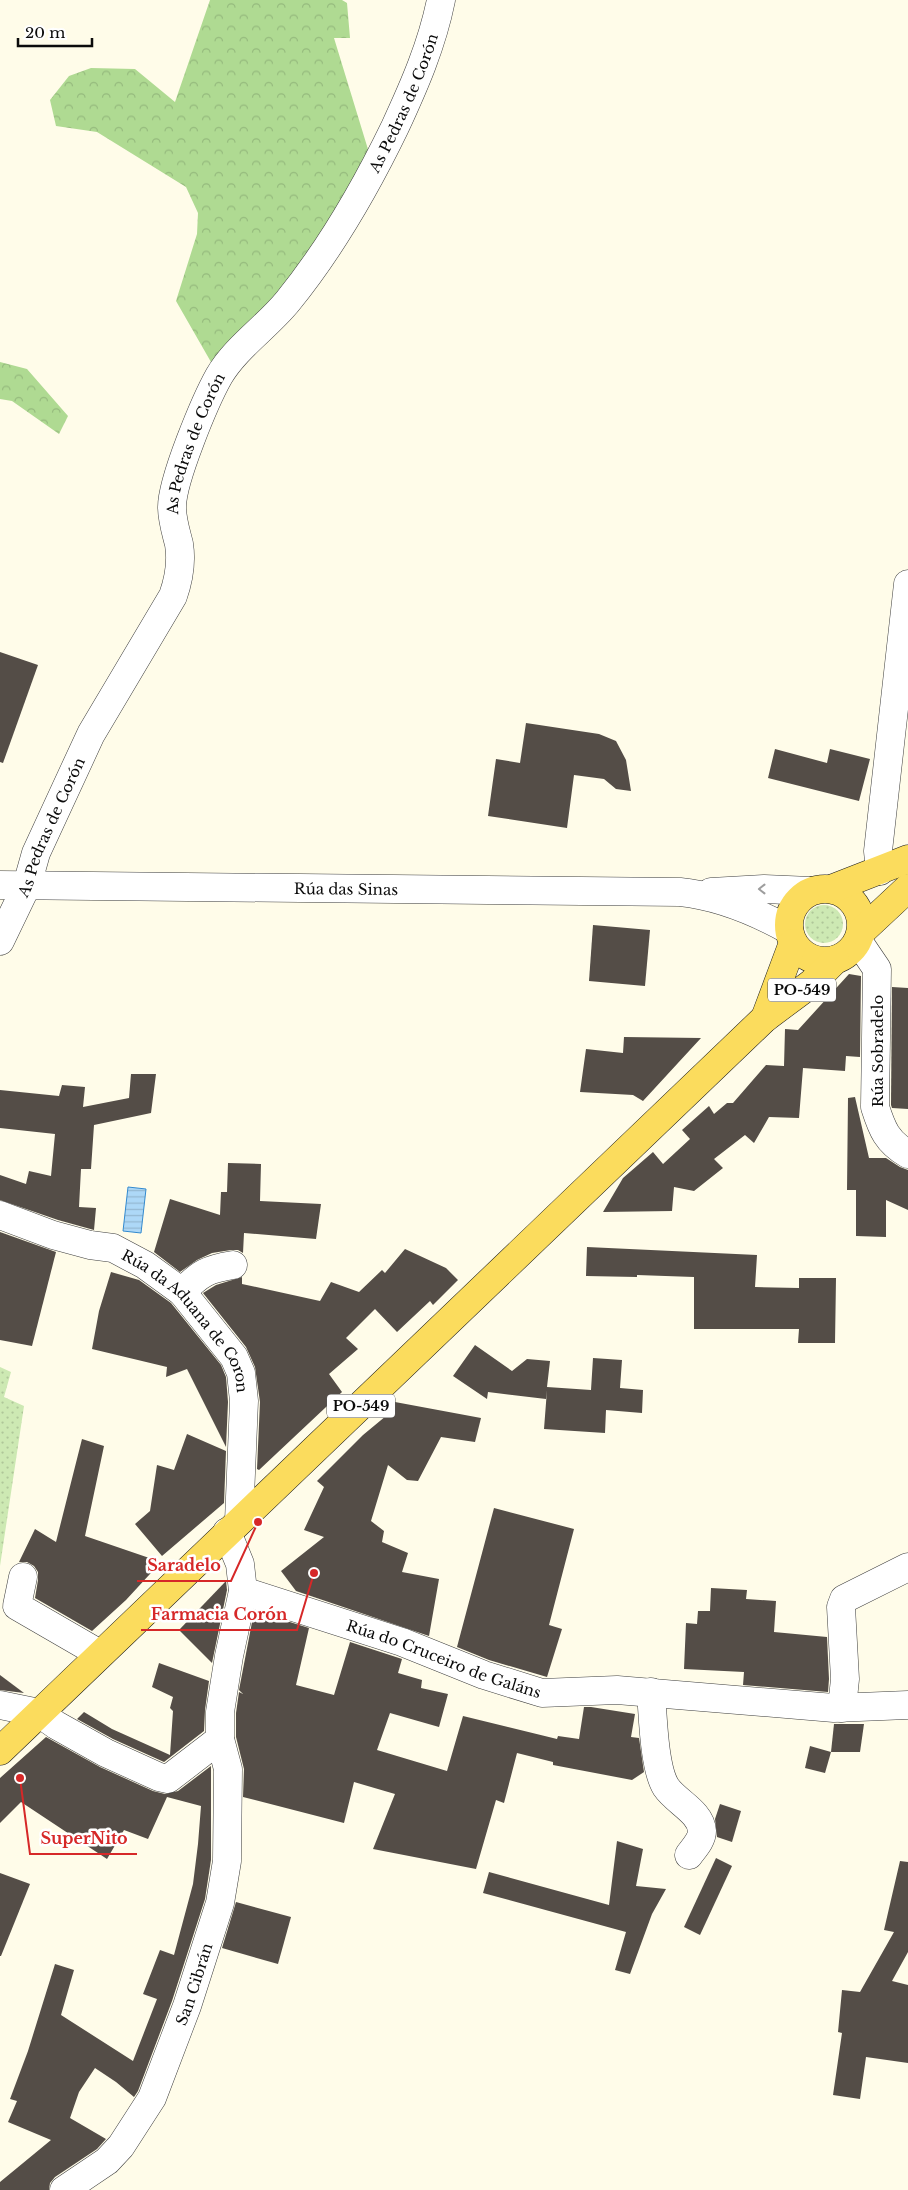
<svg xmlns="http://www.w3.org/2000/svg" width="908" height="2190" viewBox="0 0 908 2190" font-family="'Libre Baskerville',serif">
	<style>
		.grass { fill: url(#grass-dots) }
		.forest { fill: url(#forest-crowns) }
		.water { fill: url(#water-rules); stroke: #338acf }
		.building { fill: #544d47 }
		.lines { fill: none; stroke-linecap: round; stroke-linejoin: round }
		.minor-casing { stroke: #3e3e3e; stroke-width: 29 }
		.major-casing { stroke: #1c1c1c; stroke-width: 29 }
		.minor { stroke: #fff; stroke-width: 28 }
		.major { stroke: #fbdc5d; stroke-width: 28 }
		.oneway { stroke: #9d9d9d }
		.labels { text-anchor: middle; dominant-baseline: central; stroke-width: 5; stroke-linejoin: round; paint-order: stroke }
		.shield { fill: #fff; stroke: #545454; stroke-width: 1 }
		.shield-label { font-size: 14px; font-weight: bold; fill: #0b0b0b }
		.street-label { font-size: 15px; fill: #0b0b0b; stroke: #fff }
		.leader { fill: none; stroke: #d62828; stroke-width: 2 }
		.callout-dot { fill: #d62828; stroke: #fff; stroke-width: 2 }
		.callout-label { font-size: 16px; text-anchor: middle; font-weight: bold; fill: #d62828; stroke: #fff; stroke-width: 5; stroke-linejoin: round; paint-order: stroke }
	</style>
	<defs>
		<pattern id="grass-dots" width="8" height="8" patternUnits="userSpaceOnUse" patternTransform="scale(1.25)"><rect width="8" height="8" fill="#cde9b3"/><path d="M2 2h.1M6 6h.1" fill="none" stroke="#afc699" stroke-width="1.8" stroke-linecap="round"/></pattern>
		<pattern id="forest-crowns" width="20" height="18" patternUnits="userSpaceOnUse" patternTransform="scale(1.25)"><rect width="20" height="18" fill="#afda92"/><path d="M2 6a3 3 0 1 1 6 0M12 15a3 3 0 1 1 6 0" fill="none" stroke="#95ba7d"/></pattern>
		<pattern id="water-rules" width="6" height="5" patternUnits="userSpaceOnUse" patternTransform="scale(1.25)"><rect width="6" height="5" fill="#add8f7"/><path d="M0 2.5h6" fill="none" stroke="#94b8d2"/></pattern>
	</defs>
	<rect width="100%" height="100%" fill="#fffce9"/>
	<g class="grass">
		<circle cx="824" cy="924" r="19"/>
		<path d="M 0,1367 L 11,1372 L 4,1397 L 24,1406 L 0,1566 Z"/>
	</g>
	<g class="forest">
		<path d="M 210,0 L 342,0 L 347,3 L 350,38 L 334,38 L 374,169 L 219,376 L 176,301 L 197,234 L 198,213 L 186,187 L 97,132 L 56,126 L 50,100 L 69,76 L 91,68 L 135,69 L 175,102 Z"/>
		<path d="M 0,362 L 27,369 L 68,416 L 59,434 L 12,401 L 0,399 Z"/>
	</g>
	<path class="water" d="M 128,1187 L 146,1189 L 141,1233 L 123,1231 Z"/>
	<g class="building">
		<path d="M 0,652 L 38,665 L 3,763 L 0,762 Z"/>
		<path d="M 526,723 L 599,734 L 616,741 L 626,760 L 631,791 L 616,789 L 604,779 L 574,775 L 567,828 L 488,816 L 496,759 L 520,763 Z"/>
		<path d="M 775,749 L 827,763 L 830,749 L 870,759 L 859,801 L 768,778 Z"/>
		<path d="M 593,925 L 650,930 L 645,986 L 589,981 Z"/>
		<path d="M 849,974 L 861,976 L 860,1057 L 846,1056 L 845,1071 L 803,1068 L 799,1118 L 769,1117 L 754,1143 L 745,1135 L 714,1159 L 723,1168 L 694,1191 L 674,1187 L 672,1211 L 603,1212 L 623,1178 L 653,1152 L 663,1164 L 690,1139 L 682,1130 L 709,1106 L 714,1114 L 727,1103 L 733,1103 L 766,1065 L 784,1066 L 785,1029 L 798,1030 Z"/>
		<path d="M 892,987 L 908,988 L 908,1109 L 892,1108 L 891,1105 Z"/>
		<path d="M 624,1037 L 701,1038 L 643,1101 L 633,1095 L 580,1092 L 586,1049 L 623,1053 Z"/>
		<path d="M 131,1074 L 156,1074 L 151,1113 L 94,1125 L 91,1169 L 81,1169 L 79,1207 L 96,1208 L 94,1230 L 58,1220 L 0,1200 L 0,1175 L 26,1184 L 29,1171 L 51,1176 L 55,1134 L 0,1128 L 0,1090 L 59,1096 L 62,1085 L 85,1087 L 83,1107 L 129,1098 Z"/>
		<path d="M 855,1097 L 869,1158 L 886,1158 L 900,1167 L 908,1170 L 908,1210 L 886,1200 L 886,1237 L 856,1236 L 856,1190 L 847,1190 L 848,1098 Z"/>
		<path d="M 228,1163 L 261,1164 L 260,1201 L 321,1204 L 316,1239 L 244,1233 L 243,1253 L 238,1250 L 231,1250 L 212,1253 L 197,1260 L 180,1272 L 154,1252 L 170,1199 L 220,1215 L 221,1192 L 227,1192 Z"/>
		<path d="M 0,1232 L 56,1252 L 32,1346 L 0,1340 Z"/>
		<path d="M 587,1247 L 757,1255 L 755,1287 L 799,1288 L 799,1278 L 836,1278 L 835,1343 L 798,1343 L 799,1329 L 694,1329 L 694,1277 L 637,1275 L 637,1277 L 586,1276 Z"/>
		<path d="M 405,1249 L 446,1268 L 458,1280 L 433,1305 L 430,1301 L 397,1332 L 375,1309 L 346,1338 L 358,1349 L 329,1374 L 342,1392 L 259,1470 L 257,1469 L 260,1402 L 255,1367 L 246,1347 L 203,1293 L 216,1285 L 242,1277 L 242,1284 L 320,1301 L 331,1282 L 359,1292 L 382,1270 L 385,1273 Z"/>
		<path d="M 111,1272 L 139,1280 L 171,1303 L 221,1365 L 226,1377 L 228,1402 L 226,1447 L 187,1369 L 166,1377 L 167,1367 L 92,1349 L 99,1311 Z"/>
		<path d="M 475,1345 L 512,1371 L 527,1359 L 550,1361 L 547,1387 L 591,1390 L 593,1358 L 622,1360 L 620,1388 L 643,1390 L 642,1413 L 606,1410 L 605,1433 L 544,1429 L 547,1390 L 546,1399 L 488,1392 L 487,1399 L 453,1376 Z"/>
		<path d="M 395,1402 L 481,1418 L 475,1442 L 441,1437 L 418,1481 L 407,1480 L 388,1465 L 371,1521 L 384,1531 L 382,1542 L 408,1553 L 402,1572 L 439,1579 L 429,1636 L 296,1591 L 281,1571 L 324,1537 L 304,1530 L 324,1487 L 317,1481 L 363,1435 L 392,1411 Z"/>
		<path d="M 187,1434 L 226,1451 L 224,1503 L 162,1556 L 135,1524 L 150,1511 L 157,1465 L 174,1470 Z"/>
		<path d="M 82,1439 L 104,1446 L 85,1536 L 161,1562 L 126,1600 L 92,1631 L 35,1598 L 38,1580 L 38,1572 L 34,1566 L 27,1562 L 19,1562 L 35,1529 L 56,1542 Z"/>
		<path d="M 494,1508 L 574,1529 L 549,1625 L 562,1629 L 547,1677 L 489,1660 L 457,1647 Z"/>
		<path d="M 226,1581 L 227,1590 L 212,1663 L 179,1630 Z"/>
		<path d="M 711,1588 L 747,1590 L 746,1599 L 776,1601 L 774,1632 L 827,1637 L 829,1679 L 828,1692 L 743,1685 L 744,1672 L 684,1669 L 686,1623 L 697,1624 L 698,1611 L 710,1611 Z"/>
		<path d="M 261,1613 L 309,1628 L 296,1685 L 334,1695 L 350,1642 L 402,1659 L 398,1673 L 422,1680 L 421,1688 L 448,1694 L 439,1727 L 390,1713 L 377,1750 L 447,1771 L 463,1716 L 557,1739 L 558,1736 L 579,1739 L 584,1707 L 591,1707 L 635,1714 L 631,1737 L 639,1738 L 644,1772 L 632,1780 L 553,1765 L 553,1762 L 517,1753 L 504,1803 L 496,1800 L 476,1869 L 373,1849 L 395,1794 L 354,1782 L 344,1823 L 243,1797 L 244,1769 L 236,1737 L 236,1713 L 239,1692 L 243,1694 L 239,1690 L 253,1617 Z"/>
		<path d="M 159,1663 L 209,1681 L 205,1710 L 204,1731 L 164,1762 L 113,1739 L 77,1719 L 84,1712 L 112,1729 L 170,1755 L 173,1711 L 170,1708 L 173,1697 L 152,1687 Z"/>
		<path d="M 0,1675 L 24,1693 L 0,1690 Z"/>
		<path d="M 834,1724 L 864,1724 L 860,1752 L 831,1752 Z"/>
		<path d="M 46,1737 L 100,1767 L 153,1791 L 165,1794 L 178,1791 L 211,1766 L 211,1860 L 205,1899 L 172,2001 L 138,2091 L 134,2097 L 116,2082 L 95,2068 L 79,2092 L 70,2118 L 106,2139 L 97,2149 L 55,2177 L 50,2183 L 49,2190 L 0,2190 L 0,2182 L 51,2140 L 8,2122 L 17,2101 L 10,2099 L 28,2051 L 55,1964 L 74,1970 L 61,2015 L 133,2061 L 157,1999 L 143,1994 L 160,1950 L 174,1955 L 193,1884 L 198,1844 L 201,1806 L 167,1797 L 148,1839 L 124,1830 L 107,1859 L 21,1802 L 0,1823 L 0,1778 Z"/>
		<path d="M 810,1746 L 831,1752 L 825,1773 L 805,1768 Z"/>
		<path d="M 720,1804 L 741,1811 L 732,1842 L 717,1837 L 715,1819 Z"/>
		<path d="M 617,1841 L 643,1849 L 636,1886 L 666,1889 L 652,1914 L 630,1974 L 615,1970 L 626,1932 L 483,1893 L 489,1872 L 609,1905 Z"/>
		<path d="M 716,1858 L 732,1866 L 700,1935 L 684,1927 Z"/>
		<path d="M 900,1861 L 908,1862 L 908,1952 L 892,1981 L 908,1985 L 908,2063 L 866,2057 L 860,2099 L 833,2095 L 842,2033 L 838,2032 L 842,1990 L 860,1992 L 894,1932 L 884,1930 Z"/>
		<path d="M 0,1873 L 30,1884 L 1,1956 L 0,1956 Z"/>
		<path d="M 236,1902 L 291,1917 L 278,1964 L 222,1948 Z"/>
	</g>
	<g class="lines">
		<g class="minor-casing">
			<g id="minor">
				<path d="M 880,871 L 878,851 L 908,584"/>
				<path id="s1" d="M 0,885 L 680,892 C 719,896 755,911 789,930"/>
				<path d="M 711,892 L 764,889 L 811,891"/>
				<path id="s2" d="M 0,941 L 27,885 L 36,853 L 91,734 L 173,596 C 179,579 182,563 179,544 C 176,532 172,520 172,507 C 172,480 205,401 219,376 C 236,347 267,327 288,301 C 331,248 365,189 395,127 C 414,86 432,45 441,0"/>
				<path d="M 858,941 L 877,969 L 875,1107 C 882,1129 887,1142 908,1154"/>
				<path id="s3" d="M 0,1215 L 53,1235 L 90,1245 L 113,1248 L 145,1265 L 182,1292 L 234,1357 L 241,1373 L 244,1401 L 239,1521"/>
				<path d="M 182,1292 C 200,1273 208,1269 233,1265"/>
				<path d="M 23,1577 L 17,1606 L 100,1654"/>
				<path id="s4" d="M 243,1591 L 402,1642 L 484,1675 L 542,1693 L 617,1690 L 834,1708 L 908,1705"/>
				<path d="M 651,1692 C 653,1717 654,1768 666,1787 C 676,1802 701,1812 702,1831 C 702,1840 694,1848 689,1855"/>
				<path d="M 0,1705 L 39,1713 L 56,1725 L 106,1753 L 159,1777 L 168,1779 L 220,1739"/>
				<path d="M 842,1708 L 845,1679 L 841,1607 L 844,1599 L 908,1567"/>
				<path id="s5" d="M 64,2190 L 107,2161 L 121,2146 L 152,2098 L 187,2006 L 220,1903 L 227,1861 L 228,1769 L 220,1739 L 220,1712 L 229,1656 L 243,1591 L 240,1564 L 227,1532"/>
			</g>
		</g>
		<g class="major-casing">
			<g id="major">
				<circle cx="825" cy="925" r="36"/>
				<path d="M 831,889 L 908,859"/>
				<path d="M 862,931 L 908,888"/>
				<path d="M 765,1018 L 793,943"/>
				<path d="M 0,1751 L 765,1018 L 812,983 L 835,960"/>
			</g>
		</g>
		<use href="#minor" class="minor"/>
		<use href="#major" class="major"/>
	</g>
	<defs><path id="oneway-chevron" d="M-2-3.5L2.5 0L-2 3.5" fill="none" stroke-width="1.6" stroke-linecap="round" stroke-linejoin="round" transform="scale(1.25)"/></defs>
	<use class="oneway" href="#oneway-chevron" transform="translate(762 889) rotate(-180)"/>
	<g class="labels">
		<g class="shield">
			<rect x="768" y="978.5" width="68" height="23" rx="4"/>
			<rect x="327" y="1394.5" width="68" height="23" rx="4"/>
		</g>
		<g class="shield-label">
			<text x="802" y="990">PO-549</text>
			<text x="361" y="1406">PO-549</text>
		</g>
		<g class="street-label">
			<text stroke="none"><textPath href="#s2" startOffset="950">As Pedras de Corón</textPath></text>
			<text stroke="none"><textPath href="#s2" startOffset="545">As Pedras de Corón</textPath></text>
			<text stroke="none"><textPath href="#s2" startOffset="125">As Pedras de Corón</textPath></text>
			<text stroke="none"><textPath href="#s1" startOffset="346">Rúa das Sinas</textPath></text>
			<text transform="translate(877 1051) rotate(-90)">Rúa Sobradelo</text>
			<text stroke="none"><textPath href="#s3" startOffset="225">Rúa da Aduana de Coron</textPath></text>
			<text stroke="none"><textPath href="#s4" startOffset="212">Rúa do Cruceiro de Galáns</textPath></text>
			<text stroke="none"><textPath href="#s5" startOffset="251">San Cibrán</textPath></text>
		</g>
	</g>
	<path class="leader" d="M258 1522L231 1581H137M314 1573L297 1630H141M20 1778L30 1854H137"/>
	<g class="callout-dot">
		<circle cx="258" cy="1522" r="5"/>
		<circle cx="314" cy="1573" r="5"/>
		<circle cx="20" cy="1778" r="5"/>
	</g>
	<g class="callout-label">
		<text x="184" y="1571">Saradelo</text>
		<text x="219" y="1620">Farmacia Corón</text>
		<text x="84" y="1844">SuperNito</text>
	</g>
	<path d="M18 38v8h74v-8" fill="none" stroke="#0b0b0b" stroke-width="2.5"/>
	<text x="25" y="38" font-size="15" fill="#0b0b0b" stroke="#ffffff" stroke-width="4" paint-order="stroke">20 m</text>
</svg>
